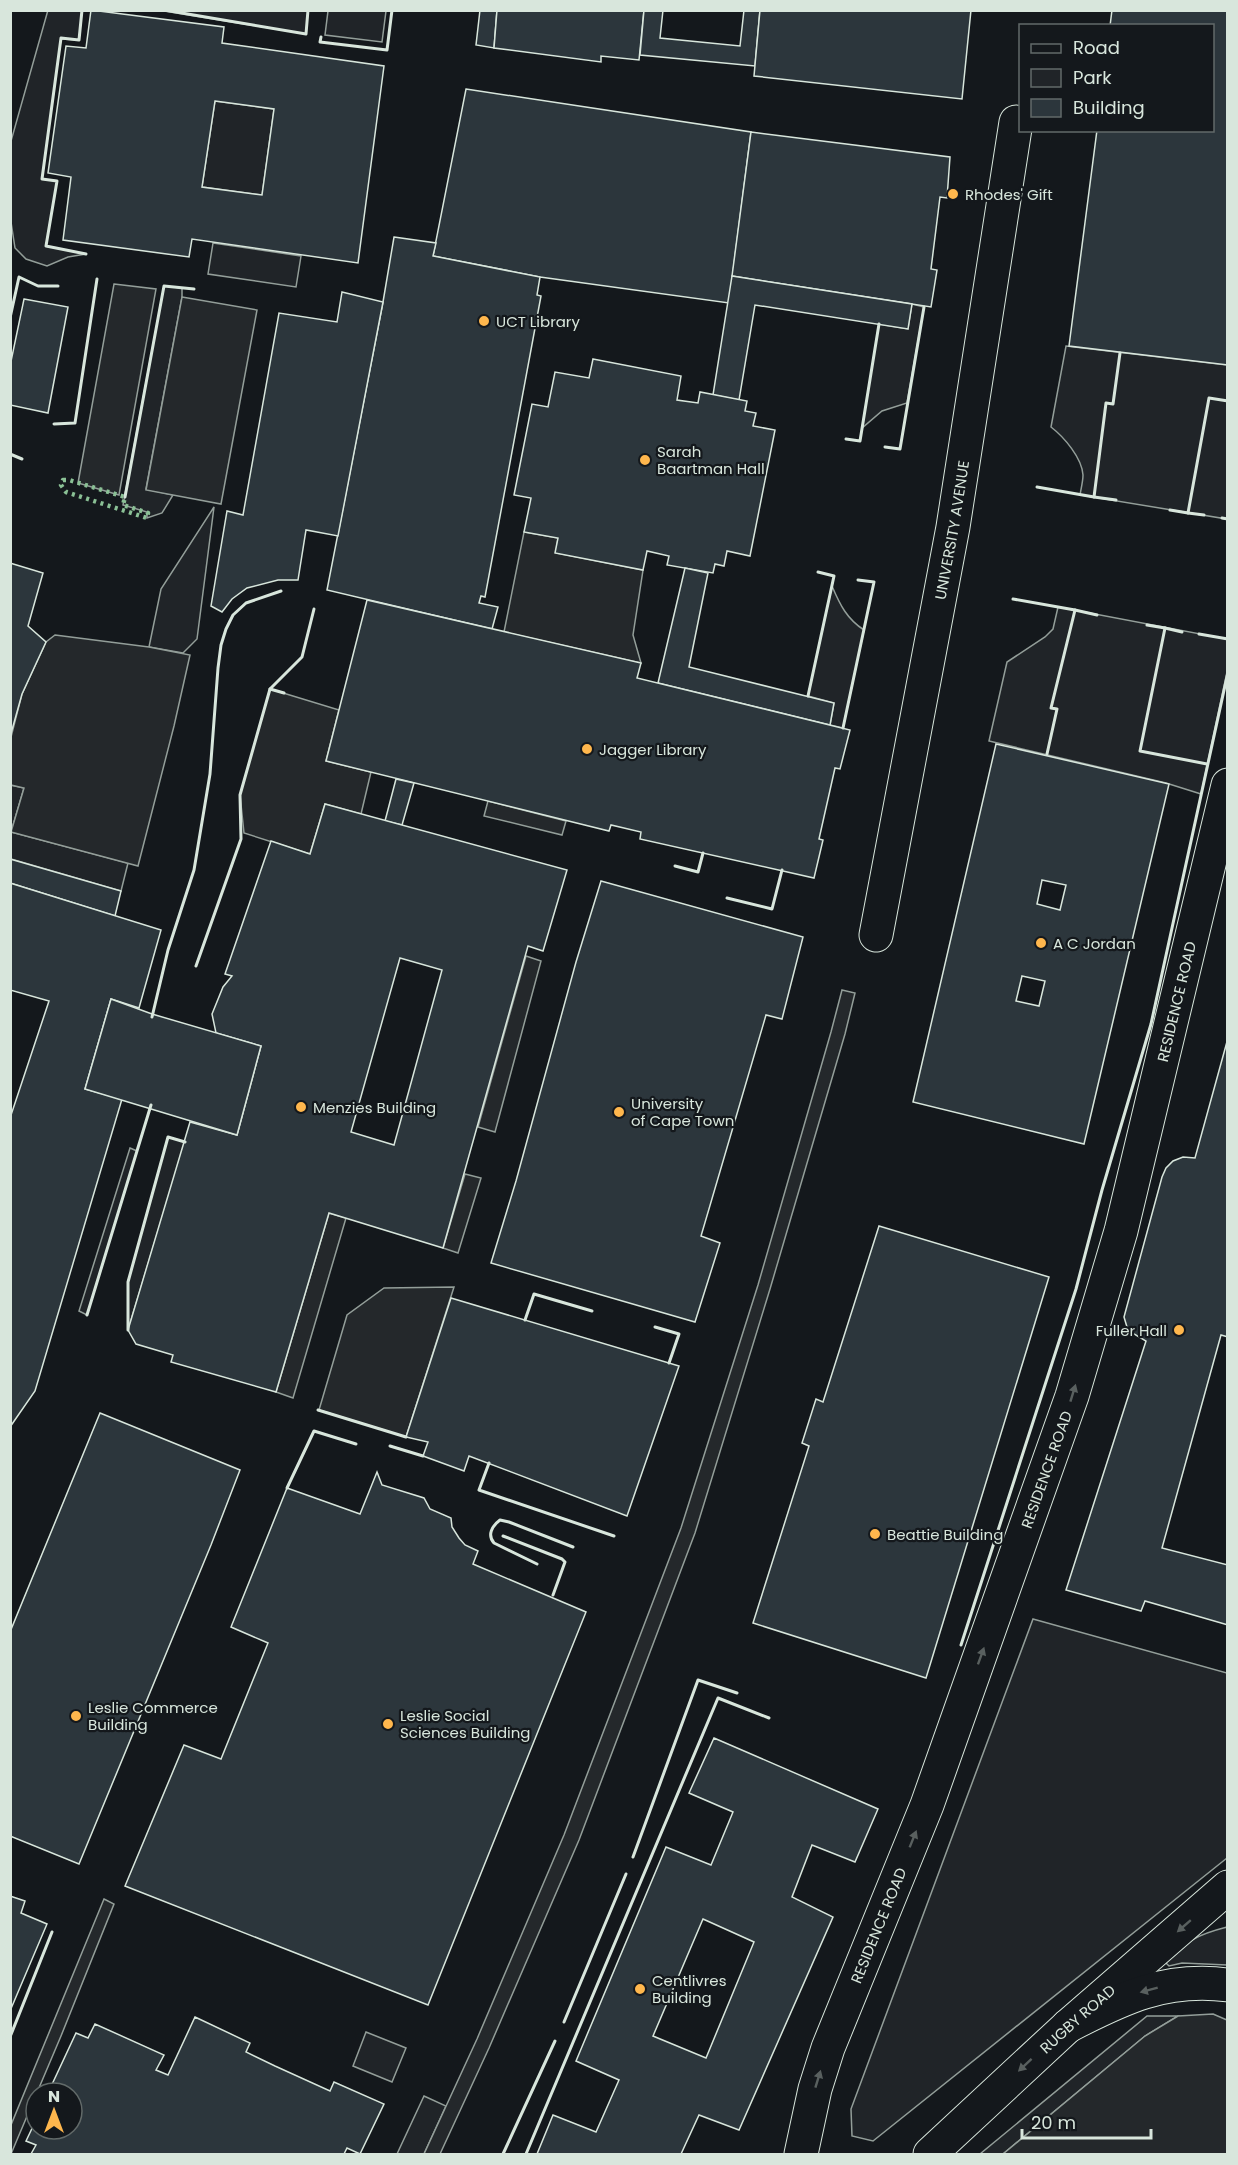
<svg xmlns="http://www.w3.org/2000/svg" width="1238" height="2165" viewBox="0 0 1238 2165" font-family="Poppins,sans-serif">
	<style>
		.green { fill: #202428; stroke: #939e99; stroke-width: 1.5 }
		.parking { fill: #24282b; stroke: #939e99; stroke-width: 1.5 }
		.building { fill: #2c363c; stroke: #d8e6dc; stroke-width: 1.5; fill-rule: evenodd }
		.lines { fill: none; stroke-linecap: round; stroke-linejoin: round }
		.minor-casing { stroke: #d8e6dc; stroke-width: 35 }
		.highway-casing { stroke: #d8e6dc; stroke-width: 35 }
		.minor { stroke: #14181c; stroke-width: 33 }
		.highway { stroke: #14181c; stroke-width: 33 }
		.hedge { stroke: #8ac095; stroke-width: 4.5; stroke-dasharray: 3 4.5; stroke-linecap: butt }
		.wall { stroke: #d8e6dc; stroke-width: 3 }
		.oneway { fill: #59605f }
		.poi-dot { fill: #ffb74d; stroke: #14181c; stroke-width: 2 }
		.labels { text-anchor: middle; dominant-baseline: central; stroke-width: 4.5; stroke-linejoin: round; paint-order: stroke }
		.poi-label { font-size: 15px; fill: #d8e6dc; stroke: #14181c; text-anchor: start }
		.street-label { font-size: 15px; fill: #d8e6dc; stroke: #14181c }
	</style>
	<rect width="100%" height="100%" fill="#14181c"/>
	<g class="green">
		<path d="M 48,10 L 82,11 L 79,40 L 61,39 L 42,179 L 57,181 L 46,246 L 86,254 L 68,257 L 47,266 L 26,259 L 15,248 L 11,222 L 11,141 Z"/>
		<path d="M 164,11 L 308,11 L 306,34 Z"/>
		<path d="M 328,11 L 386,11 L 382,42 L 325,35 Z"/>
		<path d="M 215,101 L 274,109 L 262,195 L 202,187 Z"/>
		<path d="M 213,243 L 301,256 L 296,287 L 208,274 Z"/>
		<path d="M 164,286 L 182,288 L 182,297 L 146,489 L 173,495 L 162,513 L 147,518 L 147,512 L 123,505 Z"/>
		<path d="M 912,304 L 924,307 L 907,403 L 882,411 L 862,428 L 879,324 L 908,329 Z"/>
		<path d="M 1066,346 L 1227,365 L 1227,519 L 1080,495 C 1081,489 1083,481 1083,475 C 1082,458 1064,437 1051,427 Z"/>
		<path d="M 214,507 L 197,639 L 183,653 L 149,647 L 161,589 Z"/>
		<path d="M 832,586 C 840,605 847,619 864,630 L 843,728 L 830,725 L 834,703 L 808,696 Z"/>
		<path d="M 1058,607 L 1227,639 L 1227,672 L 1201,794 L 1166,783 L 989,741 L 1007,662 L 1045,637 L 1053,629 Z"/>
		<path d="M 10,785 L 24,788 L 11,832 L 128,863 L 121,891 L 11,859 Z"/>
		<path d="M 168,1137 L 185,1142 L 128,1330 L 128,1282 Z"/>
		<path d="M 130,1148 L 137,1151 L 87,1315 L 79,1311 Z"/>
		<path d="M 1033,1619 L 1227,1673 L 1227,1858 L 873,2141 L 852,2136 L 851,2109 Z"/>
		<path d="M 1227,1927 L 1227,1965 L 1182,1963 L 1169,1966 L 1165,1962 C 1189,1940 1196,1935 1227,1927 Z"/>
		<path d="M 1147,2016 L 1178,2016 L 1145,2036 L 1003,2154 L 980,2154 Z"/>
		<path d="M 366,2032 L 406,2048 L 392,2082 L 353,2066 Z"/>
		<path d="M 424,2096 L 446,2106 L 424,2154 L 397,2154 Z"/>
	</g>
	<g class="parking">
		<path d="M 114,284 L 156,289 L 119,495 L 78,483 Z"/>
		<path d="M 182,297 L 257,310 L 221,504 L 146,490 Z"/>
		<path d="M 524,532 L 558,538 L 556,553 L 643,570 L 633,635 L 641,663 L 504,632 Z"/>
		<path d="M 55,635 L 149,647 L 190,655 L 174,726 L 138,866 L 11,832 L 24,788 L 11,785 L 11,737 L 22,694 L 46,642 Z"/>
		<path d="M 270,689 L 339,710 L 326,761 L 371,772 L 361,814 L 325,804 L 310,854 L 244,833 L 240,795 Z"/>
		<path d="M 488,801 L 566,821 L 562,835 L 484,816 Z"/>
		<path d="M 526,956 L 541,961 L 495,1132 L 478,1127 Z"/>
		<path d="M 842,990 L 855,993 L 845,1034 L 770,1289 L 695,1533 L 579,1840 L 489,2048 L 440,2154 L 424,2154 L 477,2039 L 564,1835 L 681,1528 L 758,1285 L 831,1032 Z"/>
		<path d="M 465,1174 L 481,1178 L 458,1253 L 443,1248 Z"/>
		<path d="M 329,1213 L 346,1218 L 293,1398 L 276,1392 Z"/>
		<path d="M 454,1287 L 406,1437 L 319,1410 L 347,1315 L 384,1288 Z"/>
		<path d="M 104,1899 L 114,1904 L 61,2036 L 11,2154 L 11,2125 Z"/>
		<path d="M 1213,2014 L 1227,2020 L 1227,2154 L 1003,2154 L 1145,2036 L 1178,2016 Z"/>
	</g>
	<g class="building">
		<path d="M 91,10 L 224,27 L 222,43 L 384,66 L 358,263 L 192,239 L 189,257 L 63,240 L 71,177 L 48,173 L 66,46 L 86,48 ZM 215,101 L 274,109 L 262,195 L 202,187 Z"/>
		<path d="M 480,10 L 497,10 L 494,48 L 476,45 Z"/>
		<path d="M 497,10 L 644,10 L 639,60 L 601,56 L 601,62 L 494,48 Z"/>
		<path d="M 644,10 L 663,10 L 660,38 L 740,46 L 744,10 L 760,10 L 755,66 L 640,55 Z"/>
		<path d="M 760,10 L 971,10 L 962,99 L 754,76 Z"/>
		<path d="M 1112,10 L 1228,10 L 1228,365 L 1069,346 L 1097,130 L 1212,130 L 1212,26 L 1110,26 Z"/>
		<path d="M 466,89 L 751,132 L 729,303 L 540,277 L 433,256 Z"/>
		<path d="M 751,132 L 950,157 L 947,198 L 940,197 L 931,269 L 937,270 L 931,307 L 732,276 Z"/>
		<path d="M 394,237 L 436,243 L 433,256 L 540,277 L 537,295 L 541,296 L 485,597 L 481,596 L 479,603 L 498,607 L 492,629 L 327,590 L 383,302 Z"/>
		<path d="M 732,276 L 912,304 L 908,329 L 755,305 L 739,400 L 713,395 Z"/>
		<path d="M 342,292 L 383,302 L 338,536 L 306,530 L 298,580 L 278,580 L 247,588 L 232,599 L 222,612 L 211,606 L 227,511 L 243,515 L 279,313 L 337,322 Z"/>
		<path d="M 24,299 L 68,307 L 48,413 L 10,405 L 10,366 Z"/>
		<path d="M 593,359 L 681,376 L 677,400 L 698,403 L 700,392 L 747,401 L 745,411 L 756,413 L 753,426 L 775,430 L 750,556 L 727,551 L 724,566 L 715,564 L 713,573 L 667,565 L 669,556 L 647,551 L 643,570 L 555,553 L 558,538 L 524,532 L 531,498 L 514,495 L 532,404 L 548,407 L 555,372 L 589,378 Z"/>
		<path d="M 10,563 L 43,573 L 28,626 L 46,642 L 22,694 L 10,737 Z"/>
		<path d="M 685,568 L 708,573 L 689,667 L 834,703 L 830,725 L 658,683 Z"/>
		<path d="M 367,600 L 641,663 L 637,678 L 850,730 L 840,769 L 835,768 L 819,839 L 823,840 L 814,878 L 640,839 L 641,832 L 611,825 L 609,831 L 326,761 Z"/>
		<path d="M 996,744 L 1169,784 L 1084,1144 L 913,1102 ZM 1042,880 L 1066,885 L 1060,910 L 1037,904 ZM 1022,976 L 1045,981 L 1039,1006 L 1016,1001 Z"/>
		<path d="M 396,779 L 414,783 L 402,825 L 385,821 Z"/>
		<path d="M 325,804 L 567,870 L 543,951 L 528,946 L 443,1248 L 329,1213 L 276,1392 L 171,1362 L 173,1355 L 136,1344 L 128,1330 L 190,1122 L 237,1135 L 261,1046 L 216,1033 L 212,1014 L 223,987 L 232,976 L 225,974 L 271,841 L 310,854 ZM 400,958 L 442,970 L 394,1145 L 351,1132 Z"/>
		<path d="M 10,859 L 121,891 L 115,916 L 10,883 Z"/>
		<path d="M 601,881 L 803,937 L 782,1019 L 766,1015 L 701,1236 L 720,1243 L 695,1322 L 491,1263 L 516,1181 L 576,962 Z"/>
		<path d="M 10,883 L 161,930 L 139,1008 L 111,999 L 85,1089 L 122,1099 L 35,1391 L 10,1427 L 10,1118 L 49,1001 L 10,990 Z"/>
		<path d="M 111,999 L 152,1014 L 261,1046 L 237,1135 L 85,1089 Z"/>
		<path d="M 1228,1038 L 1228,1337 L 1221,1335 L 1162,1548 L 1228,1565 L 1228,1625 L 1145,1601 L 1141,1611 L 1066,1590 L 1146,1341 L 1134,1334 L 1127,1327 L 1124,1317 L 1162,1177 L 1166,1168 L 1173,1161 L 1183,1157 L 1195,1158 Z"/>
		<path d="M 879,1226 L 1049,1277 L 926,1678 L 753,1623 L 809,1446 L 802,1443 L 816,1399 L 823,1402 Z"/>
		<path d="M 451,1298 L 679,1366 L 627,1516 L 469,1456 L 464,1471 L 423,1456 L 428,1442 L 406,1437 Z"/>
		<path d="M 100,1413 L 240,1470 L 211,1545 L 79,1864 L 10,1836 L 10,1632 Z"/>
		<path d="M 377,1472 L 382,1485 L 424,1498 L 430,1509 L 451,1518 L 452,1527 L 459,1538 L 465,1545 L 478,1551 L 473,1564 L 586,1612 L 428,2005 L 125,1886 L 184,1745 L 221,1759 L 268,1643 L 231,1627 L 287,1488 L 360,1514 Z"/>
		<path d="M 714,1738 L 878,1809 L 855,1862 L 812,1845 L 792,1897 L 833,1917 L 739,2130 L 699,2115 L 681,2154 L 537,2154 L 553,2115 L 596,2132 L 619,2080 L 576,2061 L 666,1847 L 711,1865 L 733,1812 L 689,1793 ZM 703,1919 L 754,1942 L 706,2058 L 653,2036 Z"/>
		<path d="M 10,1896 L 25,1901 L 21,1913 L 47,1924 L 10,2011 Z"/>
		<path d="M 195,2017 L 250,2043 L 246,2052 L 275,2066 L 330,2091 L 334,2082 L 384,2104 L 360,2154 L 347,2148 L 344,2154 L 31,2154 L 36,2145 L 26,2141 L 36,2120 L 36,2129 L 72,2129 L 72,2093 L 48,2093 L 76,2033 L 88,2038 L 95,2024 L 164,2055 L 156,2070 L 168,2075 Z"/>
	</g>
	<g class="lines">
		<g class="minor-casing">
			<g id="minor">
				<path id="s1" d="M 876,935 L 953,527 L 1016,122"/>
				<path id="s2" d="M 801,2154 L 815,2089 L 828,2048 L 927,1805 L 1072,1396 L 1121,1231 L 1228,785"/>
				<path id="s3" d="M 930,2154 L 1068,2026 L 1228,1887"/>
			</g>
		</g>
		<g class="highway-casing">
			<path id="highway" d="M 1068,2026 C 1122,1998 1165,1977 1228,1985"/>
		</g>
		<use href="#minor" class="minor"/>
		<use href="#highway" class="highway"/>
		<path class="hedge" d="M 63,480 L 69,480 L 125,497 L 123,505 L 148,513 L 147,518 L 66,492 L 61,485 Z"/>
		<g class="wall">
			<path d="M 82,10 L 79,40 L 61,38 L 42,179 L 57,181 L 46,246 L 86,254"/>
			<path d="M 164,10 L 306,34 L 308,10"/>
			<path d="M 321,37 L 320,42 L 387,50 L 392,10"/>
			<path d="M 10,318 L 19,277 L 38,286 L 58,286"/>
			<path d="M 54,424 L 75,423 L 97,279"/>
			<path d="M 846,439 L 860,441 L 879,324"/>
			<path d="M 885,447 L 900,449 L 924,307"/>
			<path d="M 10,454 L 22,459"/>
			<path d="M 1037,487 L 1094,497 L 1106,403 L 1113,404 L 1120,353"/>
			<path d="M 125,497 L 164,286 L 194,289"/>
			<path d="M 1094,497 L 1116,500"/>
			<path d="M 1170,510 L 1188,513 L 1209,398 L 1228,401"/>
			<path d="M 1188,513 L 1204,515"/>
			<path d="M 1222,518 L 1228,519"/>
			<path d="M 1013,599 L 1075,610 L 1051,708 L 1057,709 L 1047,754"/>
			<path d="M 1075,610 L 1097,615"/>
			<path d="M 1147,625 L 1165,628 L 1140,751 L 1207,764"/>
			<path d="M 1165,628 L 1182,632"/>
			<path d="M 1199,634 L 1228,639"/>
			<path d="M 270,689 L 302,657 L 314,609"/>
			<path d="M 808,696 L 834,576 L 818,572"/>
			<path d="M 843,728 L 874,582 L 858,580"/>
			<path d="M 675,866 L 698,872 L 703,853"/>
			<path d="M 727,898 L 772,909 L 782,870"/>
			<path d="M 196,966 L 241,839 L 240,795 L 270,689 L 284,693"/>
			<path d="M 152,1017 L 168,950 L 194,870 L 210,774 L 218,668 L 221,645 L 226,629 L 233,615 L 246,603 L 281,591"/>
			<path d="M 87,1315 L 151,1105"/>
			<path d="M 525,1320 L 534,1294 L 592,1311"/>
			<path d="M 655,1327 L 679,1334 L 669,1363"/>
			<path d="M 128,1330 L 128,1282 L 168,1137 L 185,1142"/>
			<path d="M 318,1410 L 406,1437"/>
			<path d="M 390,1446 L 423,1456"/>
			<path d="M 489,1463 L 479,1490 L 614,1536"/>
			<path d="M 287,1488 L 314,1431 L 356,1444"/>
			<path d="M 503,1536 L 562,1559 L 565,1562 L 553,1595"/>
			<path d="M 537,1564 L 494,1543 C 487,1535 492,1526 500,1520 L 509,1522 L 573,1547"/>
			<path d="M 961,1645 L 1076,1289 L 1102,1190 L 1151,1024 L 1228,672"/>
			<path d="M 633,1857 L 698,1680 L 737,1693"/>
			<path d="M 564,2022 L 626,1874"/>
			<path d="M 10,2037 L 52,1932"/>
			<path d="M 503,2154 L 555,2041"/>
			<path d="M 526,2154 L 718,1698 L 769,1718"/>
		</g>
	</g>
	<defs><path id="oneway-solid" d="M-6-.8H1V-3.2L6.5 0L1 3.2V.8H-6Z" transform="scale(1.5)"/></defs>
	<g class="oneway">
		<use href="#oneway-solid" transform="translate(1073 1393) rotate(-73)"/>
		<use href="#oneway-solid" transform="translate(981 1656) rotate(-70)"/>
		<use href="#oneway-solid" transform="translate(913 1839) rotate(-68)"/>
		<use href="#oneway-solid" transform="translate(1184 1926) rotate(139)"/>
		<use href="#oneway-solid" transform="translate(1149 1990) rotate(165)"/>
		<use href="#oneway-solid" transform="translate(1025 2065) rotate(137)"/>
		<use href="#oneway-solid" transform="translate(818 2079) rotate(-73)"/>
	</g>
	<g class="poi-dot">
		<circle cx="953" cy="194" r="6"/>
		<circle cx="484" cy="321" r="6"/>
		<circle cx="645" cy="460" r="6"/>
		<circle cx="587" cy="749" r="6"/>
		<circle cx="1041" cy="943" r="6"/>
		<circle cx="301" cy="1107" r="6"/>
		<circle cx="619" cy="1112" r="6"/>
		<circle cx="1179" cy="1330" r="6"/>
		<circle cx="875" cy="1534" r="6"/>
		<circle cx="76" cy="1716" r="6"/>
		<circle cx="388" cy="1724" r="6"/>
		<circle cx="640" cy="1989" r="6"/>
	</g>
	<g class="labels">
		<g class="poi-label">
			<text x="965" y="194">Rhodes' Gift</text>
			<text x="496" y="321">UCT Library</text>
			<text x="657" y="451">Sarah<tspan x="657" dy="17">Baartman Hall</tspan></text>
			<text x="599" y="749">Jagger Library</text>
			<text x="1053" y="943">A C Jordan</text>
			<text x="631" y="1103">University<tspan x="631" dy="17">of Cape Town</tspan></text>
			<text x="313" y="1107">Menzies Building</text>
			<text x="1167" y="1330" text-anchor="end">Fuller Hall</text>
			<text x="887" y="1534">Beattie Building</text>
			<text x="88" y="1707">Leslie Commerce<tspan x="88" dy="17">Building</tspan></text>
			<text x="400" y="1715">Leslie Social<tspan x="400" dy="17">Sciences Building</tspan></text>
			<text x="652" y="1980">Centlivres<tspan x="652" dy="17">Building</tspan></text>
		</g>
		<g class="street-label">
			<text stroke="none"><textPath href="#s1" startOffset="412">UNIVERSITY AVENUE</textPath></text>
			<text stroke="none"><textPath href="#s2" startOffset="1214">RESIDENCE ROAD</textPath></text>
			<text stroke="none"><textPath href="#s2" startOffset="728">RESIDENCE ROAD</textPath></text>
			<text stroke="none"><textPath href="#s2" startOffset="242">RESIDENCE ROAD</textPath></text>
			<text stroke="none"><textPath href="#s3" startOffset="200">RUGBY ROAD</textPath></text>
		</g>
	</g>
	<rect width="1238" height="2165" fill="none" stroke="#d8e6dc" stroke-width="24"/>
	<rect x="1019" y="24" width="195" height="108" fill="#14181c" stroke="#626a69" stroke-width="1.5"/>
	<rect x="1031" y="44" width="30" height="9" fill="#14181c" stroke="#626a69" stroke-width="1.5"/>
	<text x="1073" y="54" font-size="18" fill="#d8e6dc">Road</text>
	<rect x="1031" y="69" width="30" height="18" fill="#202428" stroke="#626a69" stroke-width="1.5"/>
	<text x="1073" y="84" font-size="18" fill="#d8e6dc">Park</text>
	<rect x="1031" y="99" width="30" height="18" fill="#2c363c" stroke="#626a69" stroke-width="1.5"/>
	<text x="1073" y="114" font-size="18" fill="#d8e6dc">Building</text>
	<g transform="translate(54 2111)"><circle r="28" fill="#14181c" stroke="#626a69" stroke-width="1.5"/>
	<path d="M0-4.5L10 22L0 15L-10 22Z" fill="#ffb74d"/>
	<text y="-9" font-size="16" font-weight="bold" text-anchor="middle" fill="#d8e6dc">N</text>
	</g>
	<path d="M1022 2129v9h129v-9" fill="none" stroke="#d8e6dc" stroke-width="3"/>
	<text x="1031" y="2129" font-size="18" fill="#d8e6dc" stroke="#14181c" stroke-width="4.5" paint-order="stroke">20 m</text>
</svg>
